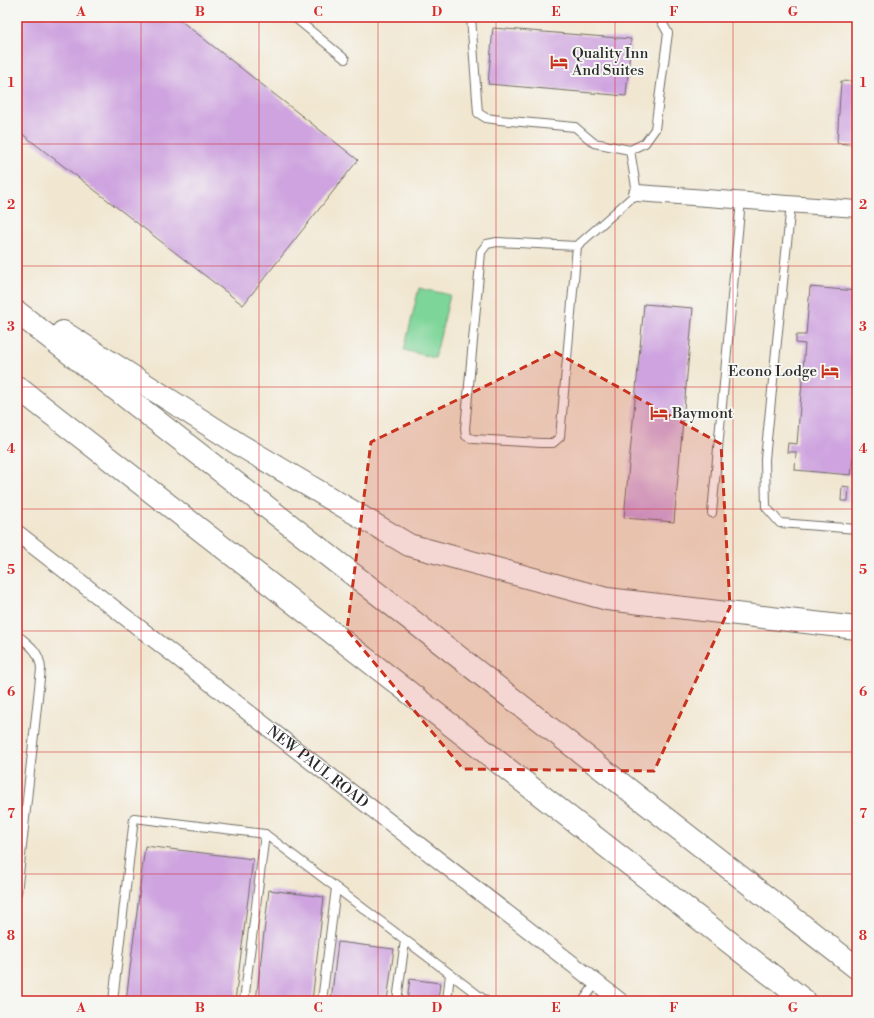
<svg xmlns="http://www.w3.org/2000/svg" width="874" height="1018" viewBox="0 0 874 1018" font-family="'Libre Bodoni',serif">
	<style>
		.green { fill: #7ed599; stroke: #548062 }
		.building { fill: #cea3df }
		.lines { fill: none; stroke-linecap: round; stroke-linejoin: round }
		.service-casing { stroke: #706d65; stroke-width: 10 }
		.minor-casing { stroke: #706d65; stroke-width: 18 }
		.motorway-casing { stroke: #706d65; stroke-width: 24 }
		.service { stroke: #fff; stroke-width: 8 }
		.minor { stroke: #fff; stroke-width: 16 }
		.motorway { stroke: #fff; stroke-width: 22 }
		.marked { fill: #c8321e; fill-opacity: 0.2; stroke: #c8321e; stroke-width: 3; stroke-dasharray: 8 5; stroke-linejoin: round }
		.grid { fill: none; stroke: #d62828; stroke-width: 1; stroke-opacity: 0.55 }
		.labels { text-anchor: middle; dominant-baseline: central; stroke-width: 4; stroke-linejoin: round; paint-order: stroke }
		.poi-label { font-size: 15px; fill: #2b2b2b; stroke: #f6f6f2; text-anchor: start }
		.street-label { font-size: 15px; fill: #2b2b2b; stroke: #f6f6f2 }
		.neatline { fill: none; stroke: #d62828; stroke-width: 1.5 }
		.grid-label { font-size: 13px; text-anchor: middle; font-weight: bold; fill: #d62828 }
	</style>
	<rect width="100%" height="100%" fill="#f6f6f2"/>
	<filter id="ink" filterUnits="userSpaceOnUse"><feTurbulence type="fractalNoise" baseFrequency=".025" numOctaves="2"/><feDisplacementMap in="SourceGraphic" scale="8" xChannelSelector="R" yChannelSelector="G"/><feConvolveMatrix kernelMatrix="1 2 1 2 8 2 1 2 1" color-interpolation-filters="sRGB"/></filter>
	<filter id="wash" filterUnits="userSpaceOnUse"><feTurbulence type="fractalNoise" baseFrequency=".012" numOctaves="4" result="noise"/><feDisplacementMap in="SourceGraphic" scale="16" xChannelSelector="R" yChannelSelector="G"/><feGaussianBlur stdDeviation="0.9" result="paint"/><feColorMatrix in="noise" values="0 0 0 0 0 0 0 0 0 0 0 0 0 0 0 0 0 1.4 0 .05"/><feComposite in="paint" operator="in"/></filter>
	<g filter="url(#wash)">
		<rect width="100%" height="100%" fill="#f1e7d1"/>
		<path class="green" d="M 419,288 L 450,295 L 435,358 L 404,350 Z"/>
		<g id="blocks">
			<g class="building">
				<path d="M 17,17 L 176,17 L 358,160 L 243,305 L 17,130 Z"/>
				<path d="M 493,28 L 631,39 L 626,96 L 488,84 Z"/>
				<path d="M 841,81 L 857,82 L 856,145 L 837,143 Z"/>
				<path d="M 810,287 L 857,291 L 857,398 L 853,449 L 857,449 L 857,458 L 853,457 L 851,475 L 795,470 L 796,452 L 787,452 L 788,443 L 797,444 L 805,344 L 796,343 L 796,335 L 806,335 Z"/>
				<path d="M 644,304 L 693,308 L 674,522 L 624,518 Z"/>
				<path d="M 842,486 L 849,487 L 848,501 L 841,501 Z"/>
				<path d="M 145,846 L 253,859 L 235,1001 L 126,1001 Z"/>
				<path d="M 269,890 L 324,897 L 312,1001 L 256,1001 Z"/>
				<path d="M 338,942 L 394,949 L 387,1001 L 331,1001 Z"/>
				<path d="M 410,979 L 440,983 L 438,1001 L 407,1001 Z"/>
			</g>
		</g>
	</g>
	<g filter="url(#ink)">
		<use href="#blocks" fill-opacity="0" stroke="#706d65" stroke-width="1"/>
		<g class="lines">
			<g class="service-casing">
				<g id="service">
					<path d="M 294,17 L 345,59"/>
					<path d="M 471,17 L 478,113 L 486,118 L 500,120 L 575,127 L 594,143 L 630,150 L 645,143 L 655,129 L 668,33 L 659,17"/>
					<path d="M 791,204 L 765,459 L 766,507 L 780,523 L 857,529"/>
					<path d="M 577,246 L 497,242 L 487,244 L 481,252 L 465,429 L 466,436 L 473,439 L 541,443 L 553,443 L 560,437 L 577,246 L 637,193 L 630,150"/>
					<path d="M 712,513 L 741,200"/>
					<path d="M 17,635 C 30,645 40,652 41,669 L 17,893"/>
					<path d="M 113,1001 L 134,818 L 265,834 L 486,1001"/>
					<path d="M 244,1001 L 265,834"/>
					<path d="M 322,1001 L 336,888"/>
					<path d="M 397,1001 L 405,940"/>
					<path d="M 447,1001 L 450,974"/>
					<path d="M 583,1001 L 596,983"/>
				</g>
			</g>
			<g class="minor-casing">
				<g id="minor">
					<path d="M 637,193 L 857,209"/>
					<path id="s1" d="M 17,533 L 620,1001"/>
				</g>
			</g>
			<g class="motorway-casing">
				<g id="motorway">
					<path d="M 17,312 L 857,968"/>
					<path d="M 63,332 L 240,445 L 409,545 L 607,599 L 857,628"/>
					<path d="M 17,387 L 805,1001"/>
				</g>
			</g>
			<use href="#service" class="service"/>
			<use href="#minor" class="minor"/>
			<use href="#motorway" class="motorway"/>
		</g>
	</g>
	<path class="marked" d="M 555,352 L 721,444 L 730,607 L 654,771 L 463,769 L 347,630 L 371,442 Z"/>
	<path class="grid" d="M 141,17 L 141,1001M 259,17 L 259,1001M 378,17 L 378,1001M 496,17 L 496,1001M 615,17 L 615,1001M 733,17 L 733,1001M 17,144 L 857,144M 17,266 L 857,266M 17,387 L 857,387M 17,509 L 857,509M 17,631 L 857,631M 17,752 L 857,752M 17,874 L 857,874"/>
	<defs>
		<g id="hotel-bare" transform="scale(1.38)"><path d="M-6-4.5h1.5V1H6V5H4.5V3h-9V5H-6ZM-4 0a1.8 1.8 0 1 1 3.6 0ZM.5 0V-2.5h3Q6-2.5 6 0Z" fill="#c8321e" stroke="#f6f6f2" stroke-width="2.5" paint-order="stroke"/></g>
	</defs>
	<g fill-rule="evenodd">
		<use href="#hotel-bare" x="559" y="62"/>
		<use href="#hotel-bare" x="830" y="371"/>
		<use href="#hotel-bare" x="659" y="413"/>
	</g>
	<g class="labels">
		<g class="poi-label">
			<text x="572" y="53">Quality Inn<tspan x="572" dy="17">And Suites</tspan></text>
			<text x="817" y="371" text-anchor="end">Econo Lodge</text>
			<text x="672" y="413">Baymont</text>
		</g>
		<g class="street-label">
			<text stroke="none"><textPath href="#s1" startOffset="381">NEW PAUL ROAD</textPath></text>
		</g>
	</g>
	<rect width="874" height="1018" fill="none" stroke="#f6f6f2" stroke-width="44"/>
	<rect x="22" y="22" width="830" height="974" class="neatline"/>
	<g class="grid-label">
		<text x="81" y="16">A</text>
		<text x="200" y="16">B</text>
		<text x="318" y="16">C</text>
		<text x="437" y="16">D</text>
		<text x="556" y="16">E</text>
		<text x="674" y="16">F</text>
		<text x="793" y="16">G</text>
		<text x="11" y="87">1</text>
		<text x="863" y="87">1</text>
		<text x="11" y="209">2</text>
		<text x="863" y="209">2</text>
		<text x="11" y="331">3</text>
		<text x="863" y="331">3</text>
		<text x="11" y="453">4</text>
		<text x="863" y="453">4</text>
		<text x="11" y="574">5</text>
		<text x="863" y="574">5</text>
		<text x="11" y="696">6</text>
		<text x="863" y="696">6</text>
		<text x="11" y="818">7</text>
		<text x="863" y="818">7</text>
		<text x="11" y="940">8</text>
		<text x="863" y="940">8</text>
		<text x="81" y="1012">A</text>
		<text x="200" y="1012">B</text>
		<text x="318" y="1012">C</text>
		<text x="437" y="1012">D</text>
		<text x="556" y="1012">E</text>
		<text x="674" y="1012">F</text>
		<text x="793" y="1012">G</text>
	</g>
</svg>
